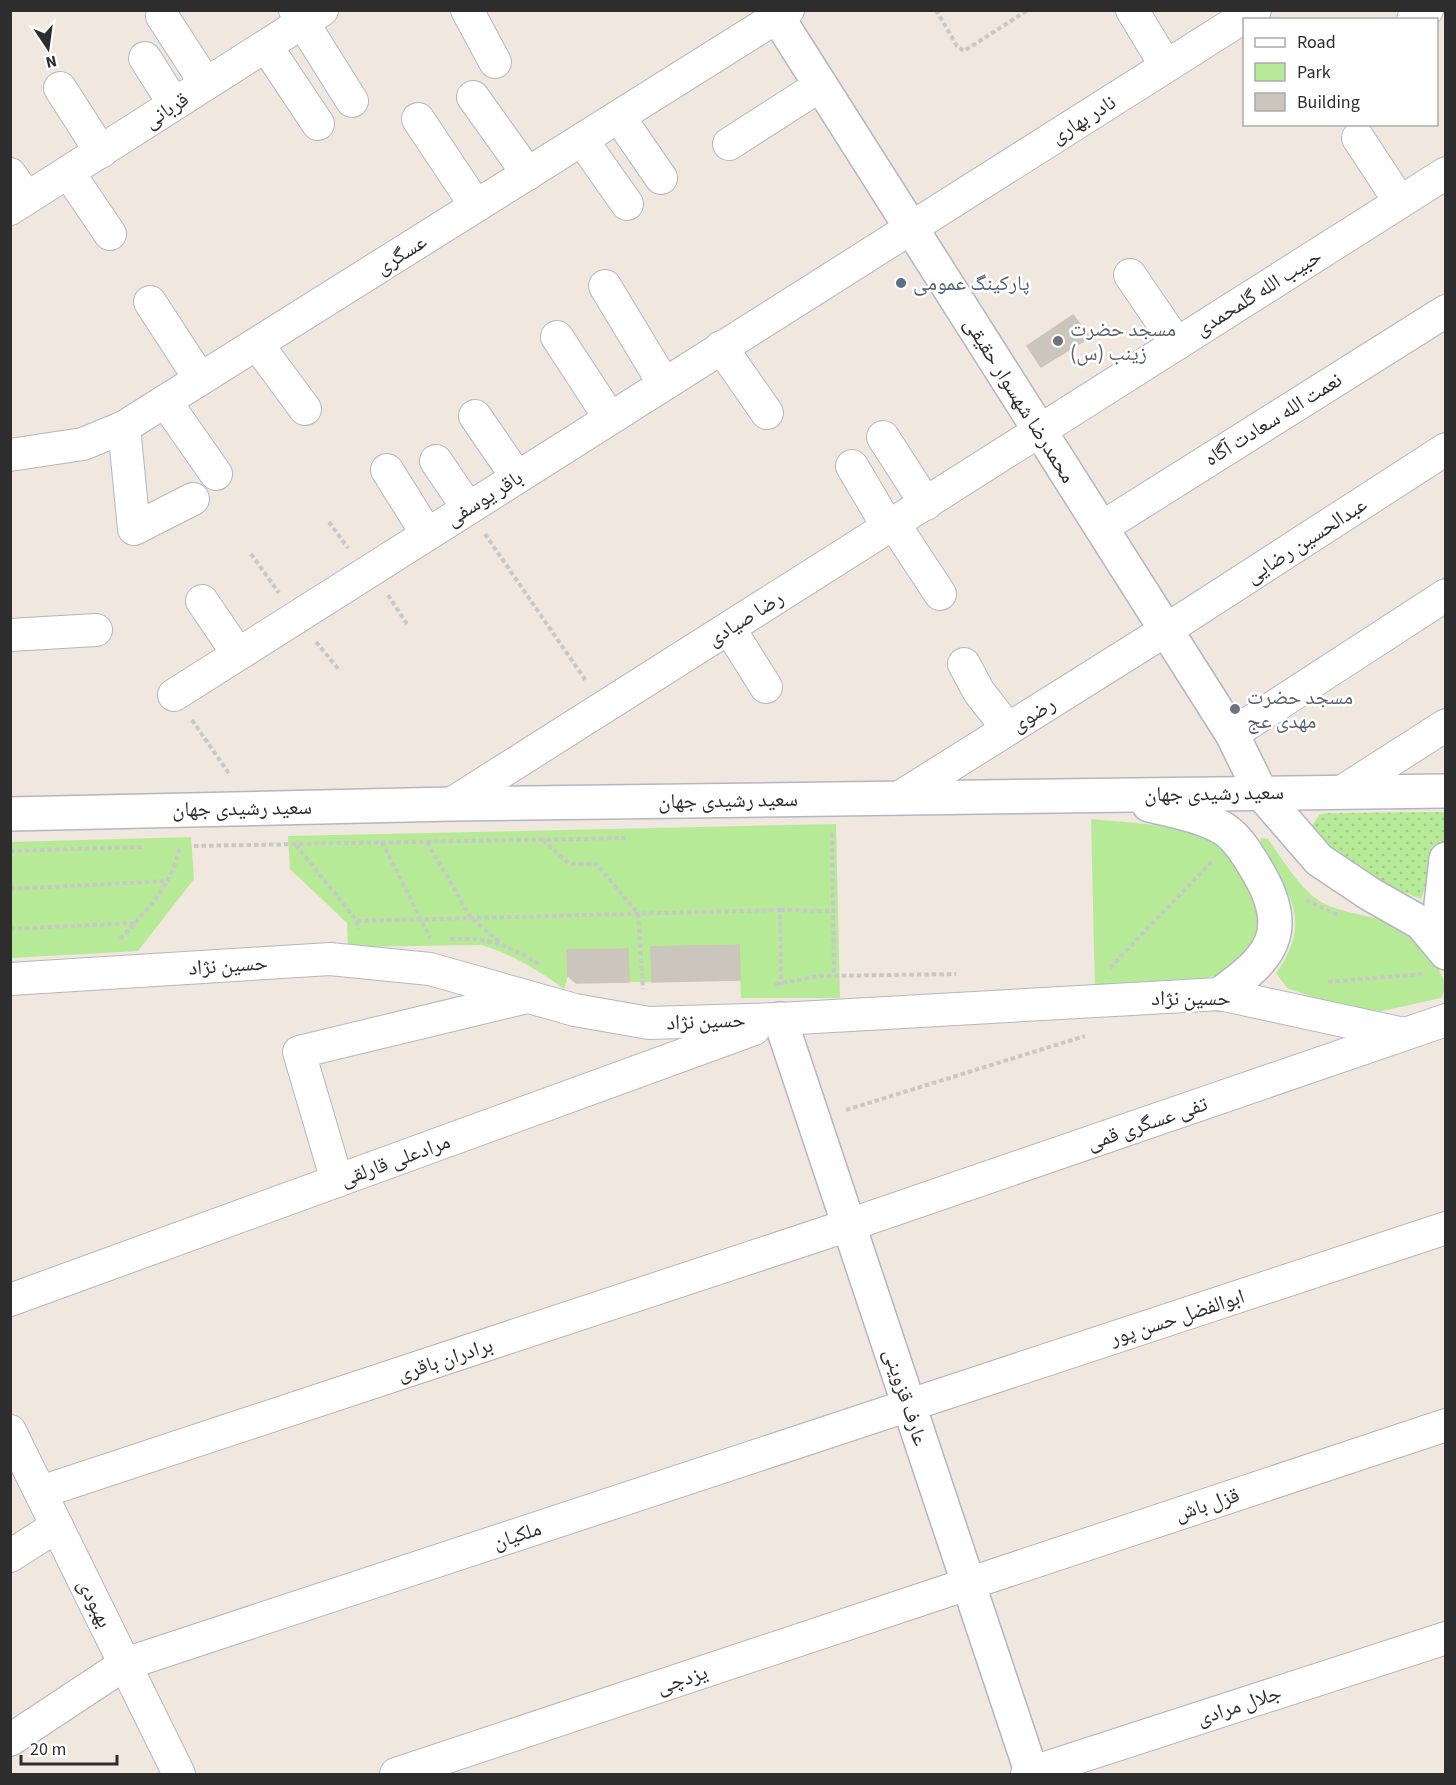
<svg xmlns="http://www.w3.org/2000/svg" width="1456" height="1785" viewBox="0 0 1456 1785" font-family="'Source Sans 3','Noto Naskh Arabic',sans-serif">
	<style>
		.grass { fill: url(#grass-dots) }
		.park { fill: #b6ea97 }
		.building { fill: #cbc6bd; stroke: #ccc4b8; stroke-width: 1.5 }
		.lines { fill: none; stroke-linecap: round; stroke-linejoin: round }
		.street-casing { stroke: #b3b6c2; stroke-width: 34 }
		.secondary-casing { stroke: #b3b6c2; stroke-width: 36 }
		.path { stroke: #c8c8c8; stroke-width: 4; stroke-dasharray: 4.5 3; stroke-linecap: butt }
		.street { stroke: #fff; stroke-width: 32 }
		.secondary { stroke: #fff; stroke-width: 33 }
		.service-dot { fill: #5c6f8a; stroke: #fff; stroke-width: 2 }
		.worship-dot { fill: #6b7280; stroke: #fff; stroke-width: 2 }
		.labels { text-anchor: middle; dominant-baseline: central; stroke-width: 5; stroke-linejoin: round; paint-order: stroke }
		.street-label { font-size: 21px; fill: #2d2d2d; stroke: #fff }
		.service-label { font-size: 21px; fill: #4e5e75; stroke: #fff; text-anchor: start }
		.worship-label { font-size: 21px; fill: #5b616d; stroke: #fff; text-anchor: start }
	</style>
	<defs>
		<pattern id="grass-dots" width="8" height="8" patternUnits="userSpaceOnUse" patternTransform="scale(1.5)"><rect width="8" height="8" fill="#b6ea97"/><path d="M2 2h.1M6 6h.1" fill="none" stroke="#9dc982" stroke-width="1.8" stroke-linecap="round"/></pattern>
	</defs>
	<rect width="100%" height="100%" fill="#f0e8df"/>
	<path class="grass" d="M 1445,812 L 1445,839 L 1435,858 L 1421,899 L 1350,871 L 1311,827 L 1320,814 L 1330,813 Z"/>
	<g class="park">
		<path d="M 1091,819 C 1129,823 1187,824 1221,844 C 1231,862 1261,902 1261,921 C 1262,991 1143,987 1095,992 Z"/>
		<path d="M 836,824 L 840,998 L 741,998 L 739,945 L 652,947 L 652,982 L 629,982 L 628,949 L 568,950 L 568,976 L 564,989 C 538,970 512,954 481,945 L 348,947 L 347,923 L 290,869 L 288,836 Z"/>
		<path d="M 191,837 L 194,879 L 138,951 L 11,958 L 11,842 Z"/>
		<path d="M 1261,838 L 1268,839 C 1283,860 1297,885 1318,900 C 1344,917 1383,914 1405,930 C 1418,939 1429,956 1438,969 C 1444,979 1448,987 1441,998 L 1364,1015 L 1287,988 L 1276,973 C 1314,921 1289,893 1260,845 Z"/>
	</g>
	<g class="building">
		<path d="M 1073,315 L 1090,337 L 1041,367 L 1027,346 Z"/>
		<path d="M 739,945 L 740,980 L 652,982 L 651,947 Z"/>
		<path d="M 628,949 L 629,982 L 576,983 L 568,976 L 567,950 Z"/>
	</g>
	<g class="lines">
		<g class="street-casing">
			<g id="street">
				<path d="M 295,10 L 352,101"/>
				<path d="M 467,10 L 495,62"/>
				<path d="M 1132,10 L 1166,66"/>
				<path d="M 162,16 L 206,84"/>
				<path d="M 1413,20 L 1427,10"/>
				<path d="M 266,46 L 318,124"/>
				<path d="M 145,58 L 174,104"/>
				<path d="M 60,88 L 101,152"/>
				<path d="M 473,97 L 528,174"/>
				<path d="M 619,117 L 661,178"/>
				<path d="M 418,119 L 476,206"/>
				<path d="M 1358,138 L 1400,202"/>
				<path d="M 582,140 L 627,204"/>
				<path d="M 729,144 L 821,85"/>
				<path d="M 68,172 L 110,234"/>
				<path d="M 10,174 L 27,198"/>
				<path d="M 10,209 L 322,10"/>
				<path d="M 1130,275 L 1177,344"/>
				<path d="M 605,286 L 664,384"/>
				<path d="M 150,302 L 200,379"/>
				<path d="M 557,337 L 610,418"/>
				<path d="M 257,344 L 305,409"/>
				<path d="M 721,347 L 767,413"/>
				<path d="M 165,401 L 216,474"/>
				<path d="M 475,416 L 517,477"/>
				<path d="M 124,427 L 134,529 L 193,499"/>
				<path d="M 883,437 L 926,504"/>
				<path d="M 10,455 L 83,444 L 124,427 L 788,10"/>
				<path d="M 436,461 L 468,508"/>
				<path d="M 852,466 L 888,527"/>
				<path d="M 387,470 L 427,534"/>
				<path d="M 894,524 L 940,594"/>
				<path d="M 1101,528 L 1446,311"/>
				<path d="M 202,601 L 238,654"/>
				<path d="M 729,628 L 766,687"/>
				<path d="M 10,635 L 96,630"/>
				<path d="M 964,664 L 979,692 L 1008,729"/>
				<path d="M 174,695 L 1255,10"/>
				<path d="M 1232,734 L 1446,595"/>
				<path d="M 1343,791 L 1446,725"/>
				<path d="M 900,797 L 1166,630 L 1446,449"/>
				<path d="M 451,804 L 1446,173"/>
				<path d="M 10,979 L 330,959 L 430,969 L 575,1010 L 649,1023 L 780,1019 L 1220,994 L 1404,1034"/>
				<path d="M 337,1181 L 299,1052 L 527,997"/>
				<path d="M 10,1300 L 754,1029"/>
				<path d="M 10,1431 L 179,1774"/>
				<path d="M 41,1492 L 849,1225 L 1446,1020"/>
				<path d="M 10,1556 L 57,1526"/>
				<path d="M 10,1740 L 125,1664 L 1446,1228"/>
				<path d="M 396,1774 L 1446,1425"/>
				<path d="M 1027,1774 L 1446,1638"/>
			</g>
		</g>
		<g class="secondary-casing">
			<g id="secondary">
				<path d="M 773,10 L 1232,734 L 1261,793 L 1319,860 L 1370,894 L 1421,923 L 1446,953"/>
				<path d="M 1149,805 C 1174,811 1202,816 1224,829 C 1239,839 1249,857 1258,872 C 1293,932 1271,958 1220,994"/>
				<path d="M 10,814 L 451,804 L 1446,791"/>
				<path d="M 1446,859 L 1441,904 L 1446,924"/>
				<path d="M 780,1019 L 1032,1774"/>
			</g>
		</g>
		<g class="path">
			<path d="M 936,10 L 957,46 L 964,51 L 1028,10"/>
			<path d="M 329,522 L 348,548"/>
			<path d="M 485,534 L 586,681"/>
			<path d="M 251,554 L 279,593"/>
			<path d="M 388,595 L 407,624"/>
			<path d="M 316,642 L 340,671"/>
			<path d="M 192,720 L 230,775"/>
			<path d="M 832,833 L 834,976"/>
			<path d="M 543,840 L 569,864 L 596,864 L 638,913 L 643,989"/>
			<path d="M 382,842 L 430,938"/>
			<path d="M 427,842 L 471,918 L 501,943"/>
			<path d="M 296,845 L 357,921 L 359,929"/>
			<path d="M 194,846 L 625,838"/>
			<path d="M 10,851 L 142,847"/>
			<path d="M 10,889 L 168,881"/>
			<path d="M 1306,900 L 1340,916"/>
			<path d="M 780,910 L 833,911"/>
			<path d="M 357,921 L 780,910 L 781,985"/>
			<path d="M 10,929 L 135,923"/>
			<path d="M 120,939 C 147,910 172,886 180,846"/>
			<path d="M 450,939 C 493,938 502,943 539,964"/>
			<path d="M 1110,968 L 1212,861"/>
			<path d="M 1328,982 L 1422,974"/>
			<path d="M 775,984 L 821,976 L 956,974"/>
			<path d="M 846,1110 L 1085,1036"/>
		</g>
		<use href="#street" class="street"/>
		<use href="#secondary" class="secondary"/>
	</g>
	<circle class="service-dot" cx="901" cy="283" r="6"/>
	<g class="worship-dot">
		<circle cx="1058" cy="341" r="6"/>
		<circle cx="1235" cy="709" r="6"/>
	</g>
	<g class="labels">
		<g class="street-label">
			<text transform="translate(166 110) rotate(-33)">قربانی</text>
			<text transform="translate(1083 119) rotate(-32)">نادر بهاری</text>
			<text transform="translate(401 254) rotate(-32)">عسگری</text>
			<text transform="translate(1258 292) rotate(-32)">حبیب الله گلمحمدی</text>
			<text transform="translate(1020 400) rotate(58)">محمدرضا شهسوار حقیقی</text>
			<text transform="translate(1273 419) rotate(-32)">نعمت الله سعادت آگاه</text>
			<text transform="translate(484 498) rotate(-32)">باقر یوسفی</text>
			<text transform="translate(1306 540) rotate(-33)">عبدالحسین رضایی</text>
			<text transform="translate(745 618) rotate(-32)">رضا صیادی</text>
			<text transform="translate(1033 714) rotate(-32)">رضوی</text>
			<text transform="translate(1214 793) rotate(-1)">سعید رشیدی جهان</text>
			<text transform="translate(728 800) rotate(-1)">سعید رشیدی جهان</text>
			<text transform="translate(242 808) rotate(-1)">سعید رشیدی جهان</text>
			<text transform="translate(228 965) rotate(-4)">حسین نژاد</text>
			<text x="1191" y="998">حسین نژاد</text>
			<text transform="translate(706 1021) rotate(-2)">حسین نژاد</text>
			<text transform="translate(1147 1123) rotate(-19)">تفی عسگری قمی</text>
			<text transform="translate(395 1160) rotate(-20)">مرادعلی قارلقی</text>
			<text transform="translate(1177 1317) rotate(-18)">ابوالفضل حسن پور</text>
			<text transform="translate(445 1359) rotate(-18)">برادران باقری</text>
			<text transform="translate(906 1397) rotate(72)">عارف قزوینی</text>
			<text transform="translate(1207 1504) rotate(-18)">قزل باش</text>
			<text transform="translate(517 1535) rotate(-18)">ملکیان</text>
			<text transform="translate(95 1603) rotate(64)">بهبودی</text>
			<text transform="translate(682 1679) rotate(-18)">یزدچی</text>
			<text transform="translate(1239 1705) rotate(-18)">جلال مرادی</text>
		</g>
		<g class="service-label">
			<text x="913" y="283">پارکینگ عمومی</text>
		</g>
		<g class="worship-label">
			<text x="1070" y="329">مسجد حضرت<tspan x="1070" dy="24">زینب (س)</tspan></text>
			<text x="1247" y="697">مسجد حضرت<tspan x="1247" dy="24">مهدی عج</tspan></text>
		</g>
	</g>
	<rect width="1456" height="1785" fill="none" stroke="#2d2d2d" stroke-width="24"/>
	<rect x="1243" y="18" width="195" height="108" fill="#ffffff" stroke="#ababab" stroke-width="1.5"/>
	<rect x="1255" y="38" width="30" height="9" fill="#ffffff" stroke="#ababab" stroke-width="1.5"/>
	<text x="1297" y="48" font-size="18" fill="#2d2d2d">Road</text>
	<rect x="1255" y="63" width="30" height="18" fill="#b6ea97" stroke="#ababab" stroke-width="1.5"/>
	<text x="1297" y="78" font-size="18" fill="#2d2d2d">Park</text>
	<rect x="1255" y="93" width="30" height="18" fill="#cbc6bd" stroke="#ababab" stroke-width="1.5"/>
	<text x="1297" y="108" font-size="18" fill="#2d2d2d">Building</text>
	<g transform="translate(48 48) rotate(167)" stroke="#ffffff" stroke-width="4.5" paint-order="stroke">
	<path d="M0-4.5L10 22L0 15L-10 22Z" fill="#2d2d2d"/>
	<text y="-9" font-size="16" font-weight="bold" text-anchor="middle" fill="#2d2d2d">N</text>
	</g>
	<path d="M21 1755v9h96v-9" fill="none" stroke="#2d2d2d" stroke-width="3"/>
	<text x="30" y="1755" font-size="18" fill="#2d2d2d" stroke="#ffffff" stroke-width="4.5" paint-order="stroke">20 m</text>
</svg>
